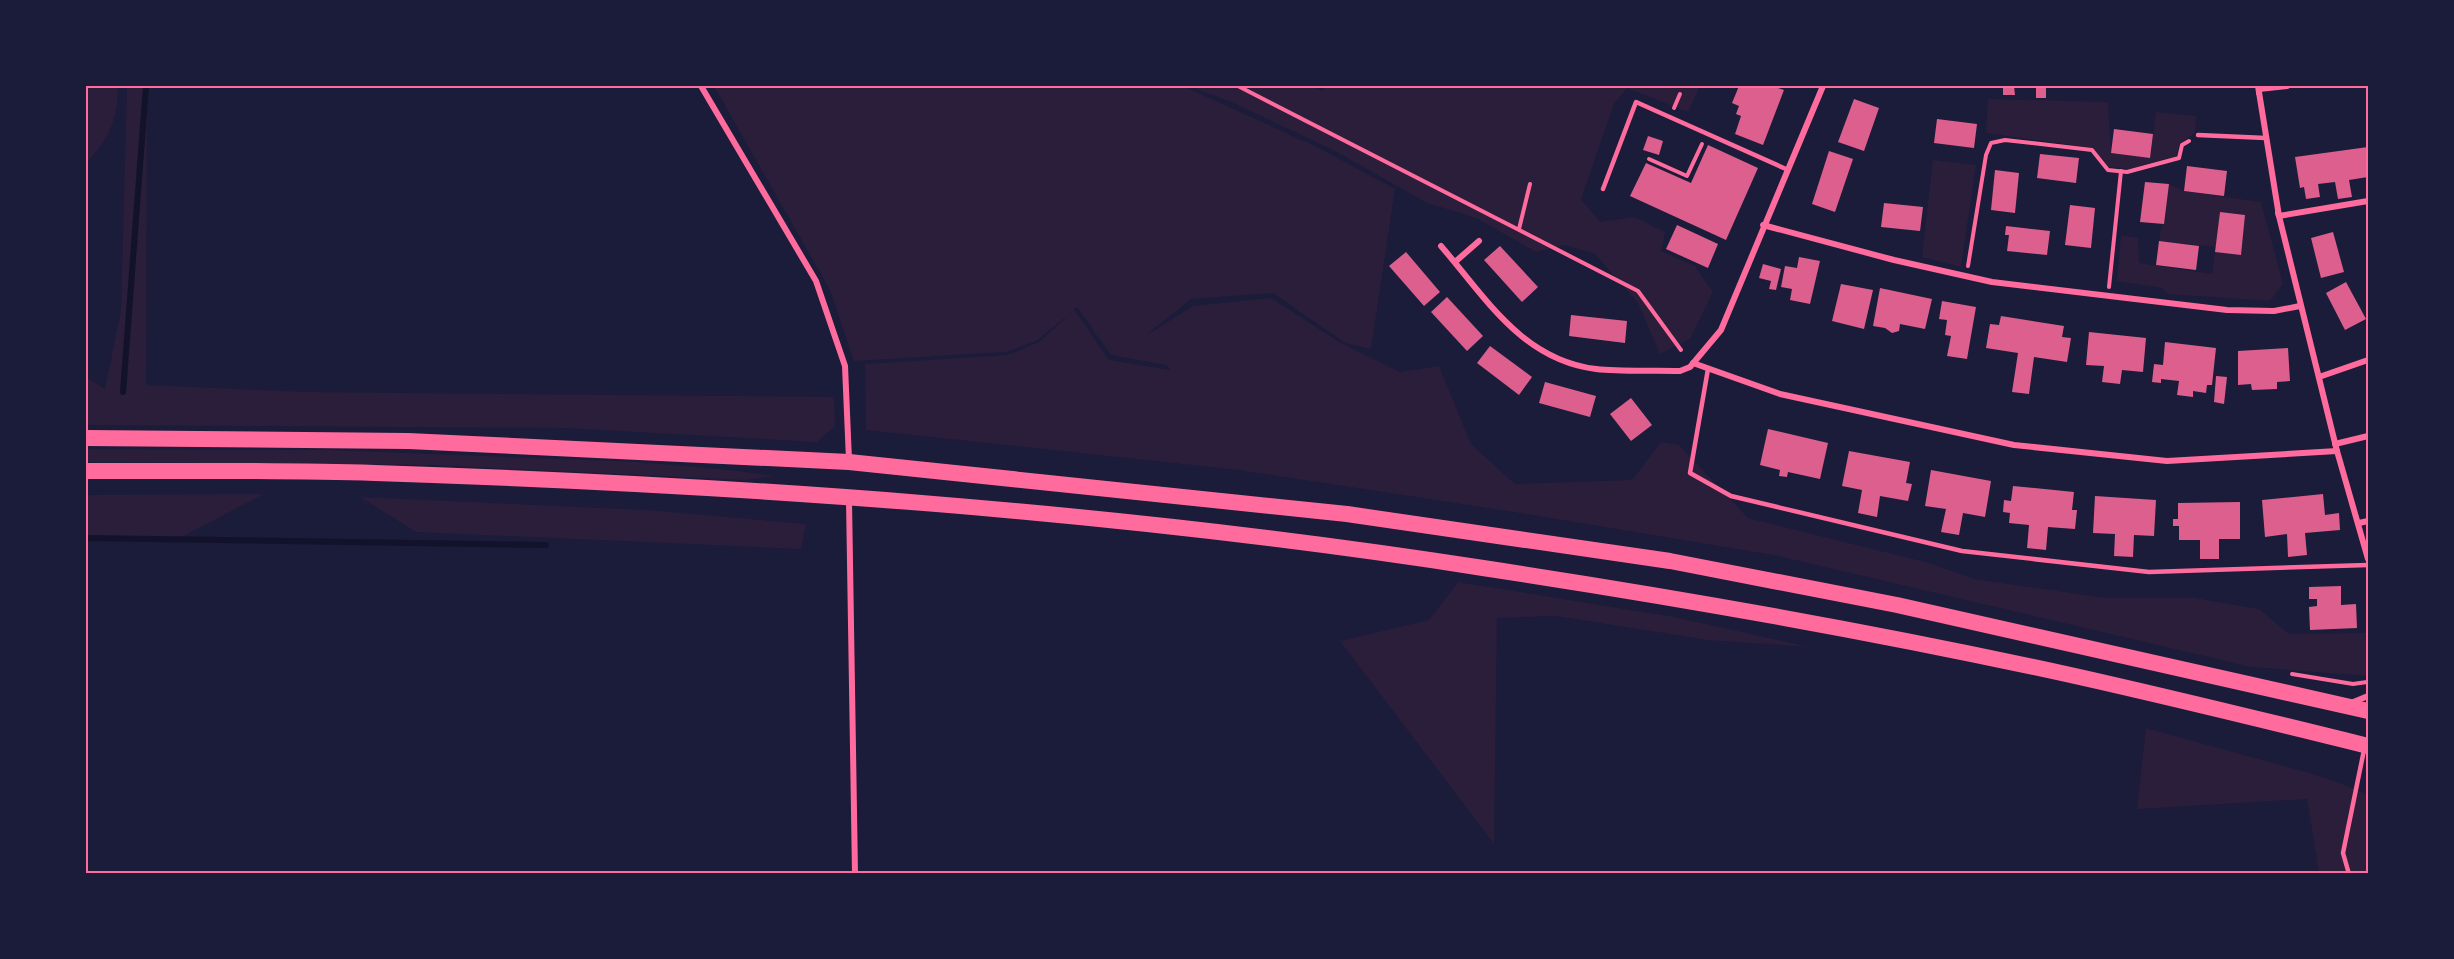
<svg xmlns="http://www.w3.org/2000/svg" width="2454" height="959" viewBox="0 0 2454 959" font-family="'Archivo Narrow',sans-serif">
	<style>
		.green { fill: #2a1e3b; fill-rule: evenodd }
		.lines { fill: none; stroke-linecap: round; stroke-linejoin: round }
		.stream { stroke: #12122b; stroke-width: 6 }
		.building { fill: #dd5f8e }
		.path { stroke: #ff6b9d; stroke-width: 4 }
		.service { stroke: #ff6b9d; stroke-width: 4.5 }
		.minor { stroke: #ff6b9d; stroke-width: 6 }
		.trunk { stroke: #ff6b9d; stroke-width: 16 }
		.neatline { fill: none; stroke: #ff6b9d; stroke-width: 2 }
	</style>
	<rect width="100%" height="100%" fill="#1b1b3a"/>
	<g class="green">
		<path d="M 86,86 L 118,86 C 117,122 110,137 86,163 Z"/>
		<path d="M 127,86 L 147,86 L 146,385 L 303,392 L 834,397 L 835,426 L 817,442 L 565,428 L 86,425 L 86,377 L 105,389 L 121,310 Z"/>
		<path d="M 714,86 L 1183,86 L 1319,148 L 1395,189 L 1371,349 L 1345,343 L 1273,293 L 1191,299 L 1145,336 L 1193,306 L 1271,298 L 1341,343 L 1400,372 L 1439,366 L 1471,444 L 1515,484 L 1632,480 L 1661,442 L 1679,445 L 1748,518 L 1929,563 L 1974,579 L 2106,598 L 2195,598 L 2259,609 L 2289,634 L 2368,633 L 2368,676 L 2251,667 L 1774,555 L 1501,510 L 1239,470 L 866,430 L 865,364 L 1008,355 L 1039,342 L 1073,311 L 1036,341 L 1006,352 L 854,361 L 830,290 ZM 1077,307 L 1111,355 L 1166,365 L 1170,370 L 1109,360 L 1074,309 Z"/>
		<path d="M 1189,86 L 1312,86 L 1322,91 L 1325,88 L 1321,86 L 1700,86 L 1688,112 L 1627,88 L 1614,104 L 1581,199 L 1600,222 L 1634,217 L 1665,232 L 1661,251 L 1695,266 L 1713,292 L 1690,339 L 1660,354 L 1638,303 L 1595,254 L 1565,245 L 1536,252 L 1476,218 L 1427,203 L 1335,151 L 1229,101 Z"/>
		<path d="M 1988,99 L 2108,102 L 2111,153 L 2150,158 L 2156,112 L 2196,116 L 2195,133 L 2180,143 L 2176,156 L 2129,169 L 2109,167 L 2093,148 L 1986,133 Z"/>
		<path d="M 1933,160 L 1976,165 L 1961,267 L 1922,257 Z"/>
		<path d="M 2169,184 L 2184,191 L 2261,202 L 2283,284 L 2270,301 L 2168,294 L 2162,288 L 2117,281 L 2121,235 L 2138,238 L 2139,263 L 2212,274 L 2215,252 L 2241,255 L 2245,215 L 2220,212 L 2216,247 L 2159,241 Z"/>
		<path d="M 86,449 L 329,450 L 638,462 L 729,470 L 775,476 L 744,480 L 432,465 L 86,462 Z"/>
		<path d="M 264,494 L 176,540 L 86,540 L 86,495 Z"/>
		<path d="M 360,497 L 646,510 L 806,524 L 801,549 L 416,532 Z"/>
		<path d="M 1458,582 L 1674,617 L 1809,647 L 1708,640 L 1556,616 L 1497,618 L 1494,844 L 1340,641 L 1429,620 Z"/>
		<path d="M 2146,728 L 2320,776 L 2368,794 L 2368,873 L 2319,873 L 2307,799 L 2137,809 Z"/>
	</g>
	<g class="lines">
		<g class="stream">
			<path d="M 123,392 L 146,86"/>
			<path d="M 86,538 L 546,545"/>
		</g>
	</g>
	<g class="building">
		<path d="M 1739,86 L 1772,86 L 1784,90 L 1763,145 L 1735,134 L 1741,116 L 1736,114 L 1739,106 L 1732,103 Z"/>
		<path d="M 2003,86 L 2014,86 L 2015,95 L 2003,95 Z"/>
		<rect x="2036" y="86" width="10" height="12"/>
		<path d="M 1854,99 L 1879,108 L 1864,151 L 1838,142 Z"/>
		<path d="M 1937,119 L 1977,124 L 1974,148 L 1934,143 Z"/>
		<path d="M 2114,129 L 2153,134 L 2150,158 L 2111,153 Z"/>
		<path d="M 1648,136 L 1663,141 L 1659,155 L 1643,150 Z"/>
		<path d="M 1708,145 L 1758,168 L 1726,240 L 1630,196 L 1646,163 L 1691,183 Z"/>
		<path d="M 2368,147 L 2368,177 L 2349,180 L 2352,197 L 2338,199 L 2335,182 L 2318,184 L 2320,197 L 2306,199 L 2304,187 L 2300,188 L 2295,157 Z"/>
		<path d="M 1829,151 L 1853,159 L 1835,212 L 1812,204 Z"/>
		<path d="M 2040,154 L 2079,158 L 2076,183 L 2037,178 Z"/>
		<path d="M 2187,166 L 2227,171 L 2224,196 L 2184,191 Z"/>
		<path d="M 1995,170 L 2019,173 L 2015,213 L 1991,210 Z"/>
		<path d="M 2145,182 L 2169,184 L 2164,224 L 2140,222 Z"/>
		<path d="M 1884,203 L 1923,207 L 1920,231 L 1881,227 Z"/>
		<path d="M 2070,205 L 2095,208 L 2091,248 L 2065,245 Z"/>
		<path d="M 2220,212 L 2245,215 L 2241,255 L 2215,252 Z"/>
		<path d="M 1677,225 L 1718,244 L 1708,268 L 1666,249 Z"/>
		<path d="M 2006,226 L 2050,231 L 2047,255 L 2007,251 L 2009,235 L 2005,235 Z"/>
		<path d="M 2333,232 L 2344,272 L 2321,278 L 2311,238 Z"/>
		<path d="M 2159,241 L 2199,246 L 2196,270 L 2156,265 Z"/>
		<path d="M 1500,246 L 1538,287 L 1522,302 L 1484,260 Z"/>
		<path d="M 1406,252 L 1440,292 L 1424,306 L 1389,266 Z"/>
		<path d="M 1799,257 L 1820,261 L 1810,304 L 1790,300 L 1792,289 L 1781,287 L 1785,266 L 1797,268 Z"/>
		<path d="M 1763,264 L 1781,269 L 1776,290 L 1769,289 L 1771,281 L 1759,278 Z"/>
		<path d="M 2346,282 L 2366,319 L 2345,330 L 2326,293 Z"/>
		<path d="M 1841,284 L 1873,290 L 1864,329 L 1832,321 Z"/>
		<path d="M 1880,288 L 1932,299 L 1925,329 L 1900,324 L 1899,331 L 1892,333 L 1885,328 L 1873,326 Z"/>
		<path d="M 1447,297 L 1483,336 L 1467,351 L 1431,312 Z"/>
		<path d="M 1942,301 L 1976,307 L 1967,359 L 1947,356 L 1951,336 L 1945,335 L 1947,320 L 1939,319 Z"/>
		<path d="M 1571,315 L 1627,321 L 1625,343 L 1569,336 Z"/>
		<path d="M 2001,316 L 2064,326 L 2062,337 L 2071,338 L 2067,362 L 2034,357 L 2029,394 L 2012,392 L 2018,353 L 1986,348 L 1990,324 L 1999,325 Z"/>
		<path d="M 2089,332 L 2146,338 L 2143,372 L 2122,370 L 2120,384 L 2102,382 L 2104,366 L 2086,365 Z"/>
		<path d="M 2165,342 L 2216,348 L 2212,385 L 2207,385 L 2206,393 L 2193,391 L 2193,397 L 2177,395 L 2179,381 L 2161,379 L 2161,383 L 2152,382 L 2154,364 L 2163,365 Z"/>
		<path d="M 1490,346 L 1532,377 L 1519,395 L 1477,363 Z"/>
		<path d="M 2288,348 L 2290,381 L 2277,382 L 2277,389 L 2252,390 L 2251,384 L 2238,385 L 2238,351 Z"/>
		<path d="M 2216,376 L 2227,377 L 2224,404 L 2214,402 Z"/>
		<path d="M 1545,382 L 1596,396 L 1590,417 L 1539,403 Z"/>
		<path d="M 1631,398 L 1652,425 L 1631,441 L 1610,414 Z"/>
		<path d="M 1768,429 L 1828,443 L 1820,479 L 1788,472 L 1787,477 L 1779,476 L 1780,470 L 1760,465 Z"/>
		<path d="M 1849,451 L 1910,462 L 1906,483 L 1912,484 L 1908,501 L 1880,496 L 1877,517 L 1858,513 L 1862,490 L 1842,486 Z"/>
		<path d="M 1931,470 L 1991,481 L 1985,517 L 1963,513 L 1959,535 L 1941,532 L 1946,509 L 1925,506 Z"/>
		<path d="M 2013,486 L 2074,492 L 2072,510 L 2077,510 L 2075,529 L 2048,527 L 2046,550 L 2027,548 L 2029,525 L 2009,523 L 2010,513 L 2003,512 L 2004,500 L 2011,501 Z"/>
		<path d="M 2323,494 L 2325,515 L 2339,513 L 2340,530 L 2305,533 L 2307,555 L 2288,557 L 2287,534 L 2265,537 L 2262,500 Z"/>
		<path d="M 2095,496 L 2156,500 L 2154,536 L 2134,535 L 2133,557 L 2114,556 L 2115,534 L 2093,533 Z"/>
		<path d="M 2240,502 L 2240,539 L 2219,539 L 2219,559 L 2200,559 L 2200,540 L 2179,540 L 2179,526 L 2173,526 L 2173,519 L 2178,519 L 2178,503 Z"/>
		<path d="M 2341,586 L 2341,605 L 2356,604 L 2357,628 L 2310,630 L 2309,607 L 2317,606 L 2317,599 L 2309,599 L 2309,587 Z"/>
	</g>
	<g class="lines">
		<g class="path">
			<path d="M 1238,86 L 1638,291 L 1681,350"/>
			<path d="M 1674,108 L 1680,94"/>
			<path d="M 1649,159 L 1687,176 L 1702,144"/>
			<path d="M 1519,229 L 1530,184"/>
			<path d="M 1968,266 L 1986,155 L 1991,143 L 2005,140 L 2092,150 L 2108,170 L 2127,172 L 2179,158 L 2182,145 L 2189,141"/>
			<path d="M 2109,287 L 2121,171"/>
			<path d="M 2292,674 L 2353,684 L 2367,682"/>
		</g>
		<g class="service">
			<path d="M 2198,135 L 2266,138"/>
			<path d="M 1603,189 L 1636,102 L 1786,169"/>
			<path d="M 1708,369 L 1690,473 L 1731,496 L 1962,551 L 2149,572 L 2368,565"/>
			<path d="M 2349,874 L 2343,853 L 2364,750"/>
		</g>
		<g class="minor">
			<path d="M 701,86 L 816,281 L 845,366 L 849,460"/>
			<path d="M 2258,86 L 2279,216 L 2337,451 L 2368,559"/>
			<path d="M 2259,93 L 2259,89 L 2287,86"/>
			<path d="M 2278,213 L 2279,216 L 2368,201"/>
			<path d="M 1763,225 L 1894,260 L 1992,282 L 2227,310 L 2274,311 L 2300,306"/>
			<path d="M 1441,246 C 1485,297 1522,360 1596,369 C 1624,372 1652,370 1680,371 L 1690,367 L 1721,330 L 1823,86"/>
			<path d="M 1455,262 L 1479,241"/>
			<path d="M 1693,363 L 1780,394 L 2014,445 L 2167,461 L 2337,451"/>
			<path d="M 2319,377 L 2368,360"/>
			<path d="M 2335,444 L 2368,436"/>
			<path d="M 849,500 L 855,874"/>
			<path d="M 2359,523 L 2368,521"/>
			<path d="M 2351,703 L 2368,696"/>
		</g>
		<g class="trunk">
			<path d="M 86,438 L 408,441 L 849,462 L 1347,514 L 1670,561 L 1897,605 L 2368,711"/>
			<path d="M 86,471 C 182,471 279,470 375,473 C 745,485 1117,511 1483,568 C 1681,598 1880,633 2075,676 C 2173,698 2271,722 2368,746"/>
		</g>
	</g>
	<rect width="2454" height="959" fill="none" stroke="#1b1b3a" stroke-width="174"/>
	<rect x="87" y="87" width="2280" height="785" class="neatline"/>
</svg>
